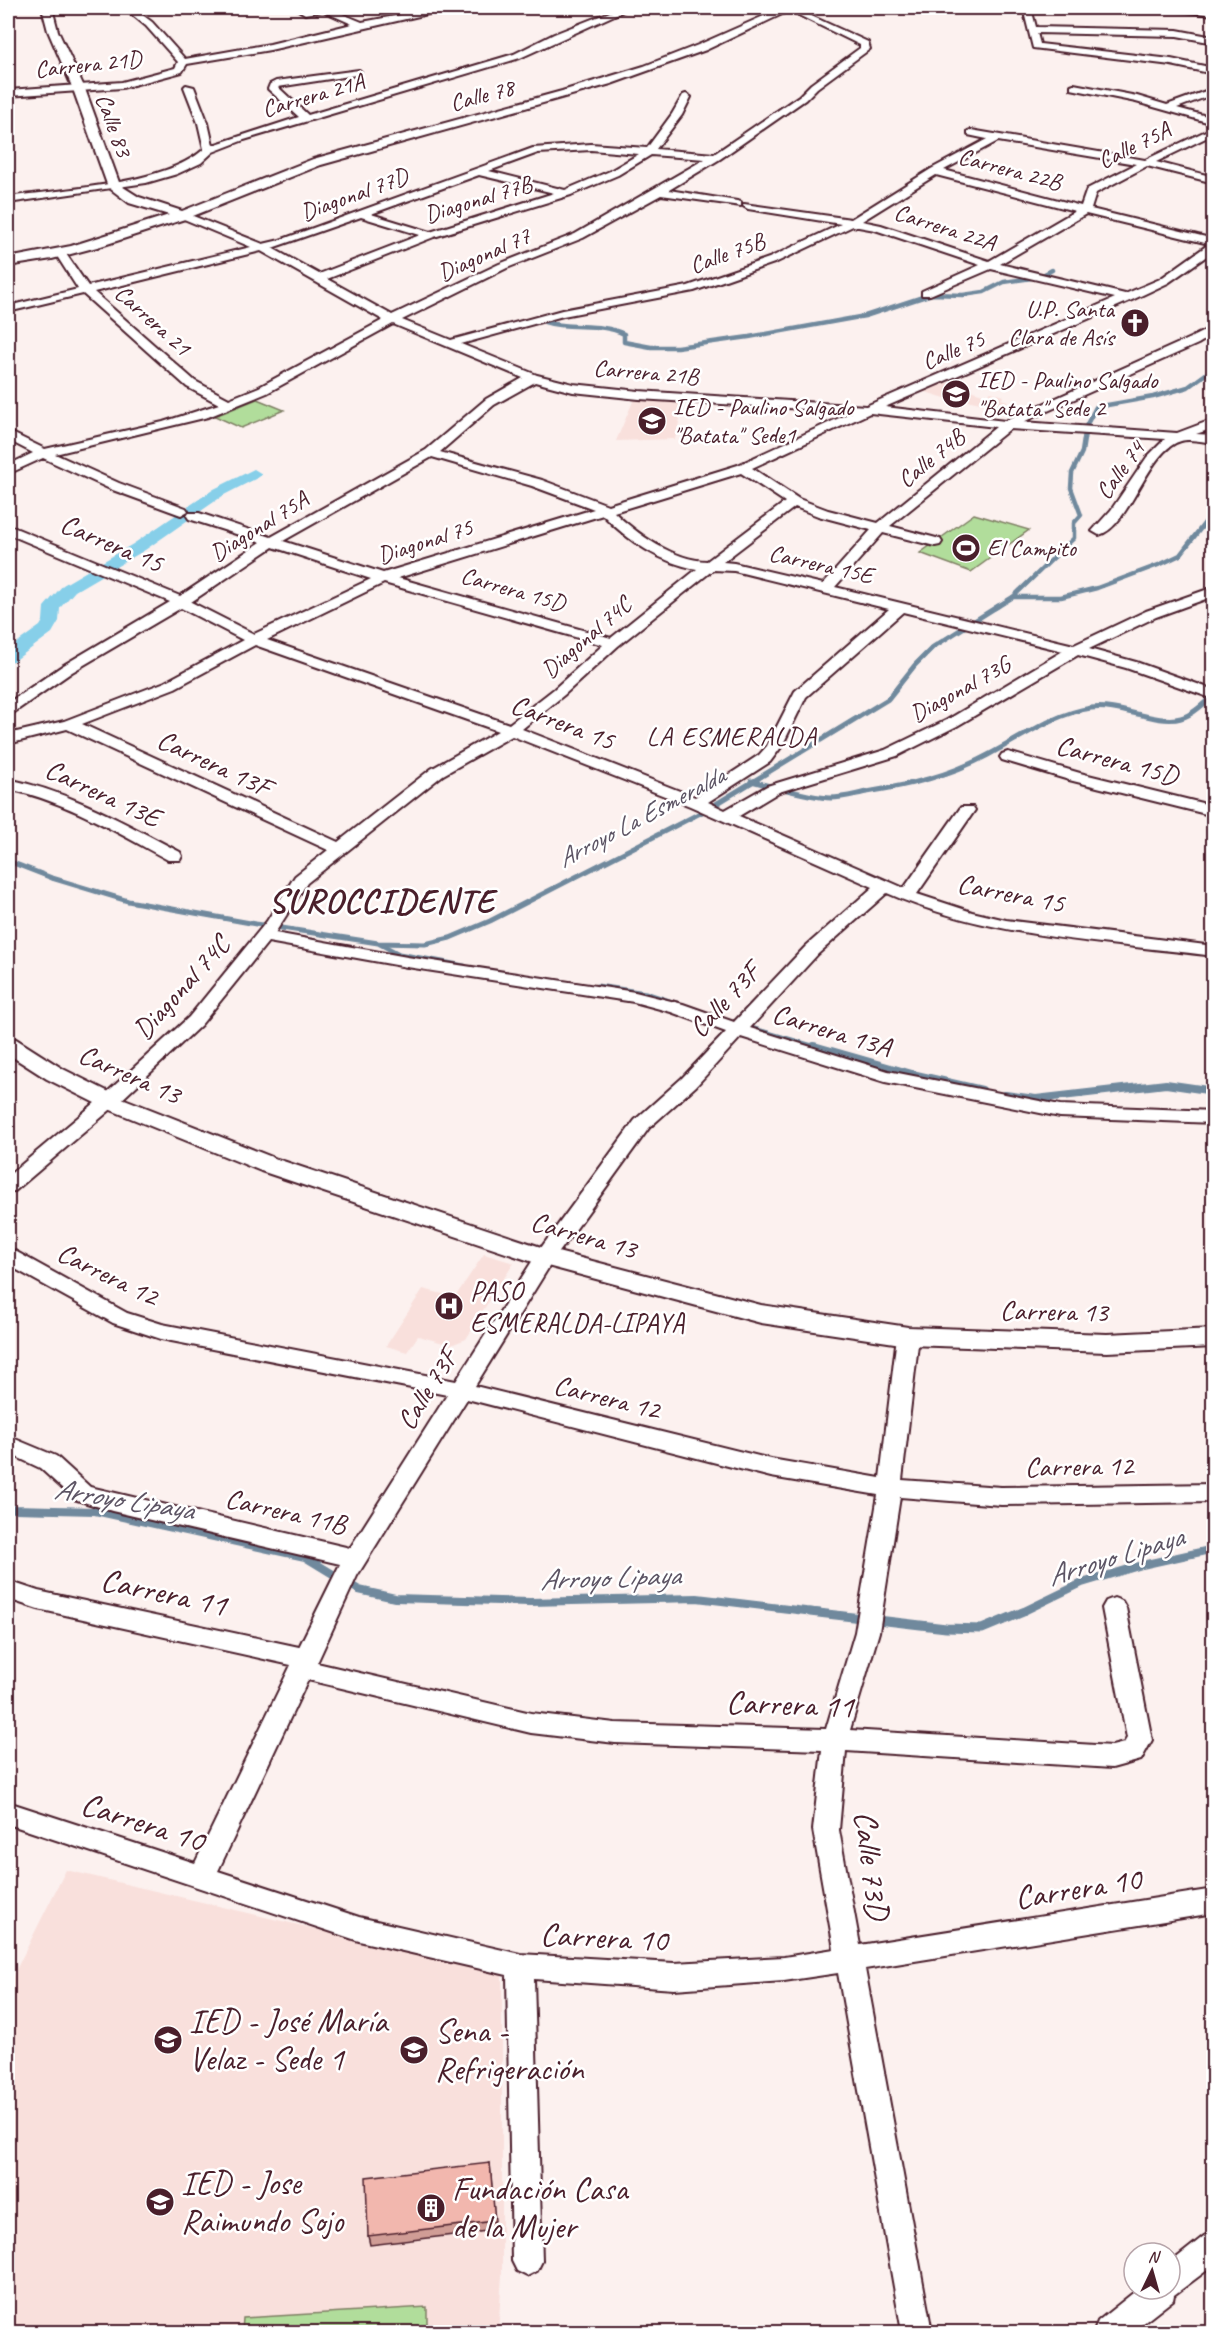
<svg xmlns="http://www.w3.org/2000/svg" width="1221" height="2340" viewBox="0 0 1221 2340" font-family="Caveat,sans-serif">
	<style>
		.built { fill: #f9e0dc }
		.green { fill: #b1dd9b; stroke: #7e7e63; stroke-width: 1.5 }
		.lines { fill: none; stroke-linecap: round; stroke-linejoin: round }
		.stream-far3 { stroke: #6f899d; stroke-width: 4.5 }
		.stream-far2 { stroke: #6f899d; stroke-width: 5 }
		.stream-far1 { stroke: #6f899d; stroke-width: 8 }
		.stream { stroke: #6f899d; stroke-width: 9 }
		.canal { fill: #87cfe9; fill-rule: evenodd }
		.minor-casing { stroke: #4a1f2b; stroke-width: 4 }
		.tertiary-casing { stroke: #4a1f2b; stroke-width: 4 }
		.minor { fill: #fff; fill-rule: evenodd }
		.tertiary { fill: #fff; fill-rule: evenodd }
		.wall { fill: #d09d96; stroke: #4a1f2b; stroke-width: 1.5 }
		.shaded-wall { fill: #a9807a; stroke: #4a1f2b; stroke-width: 1.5 }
		.building { fill: #f2b7ae; stroke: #4a1f2b; stroke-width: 1.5 }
		.labels { text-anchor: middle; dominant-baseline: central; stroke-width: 5; stroke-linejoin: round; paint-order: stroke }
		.far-street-label { font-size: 24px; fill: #4a1f2b; stroke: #fff }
		.far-poi-label { font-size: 24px; fill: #4a1f2b; stroke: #fff; text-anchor: start }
		.far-neighbourhood-label { font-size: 26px; letter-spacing: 1.5px; fill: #4a1f2b; stroke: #fff }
		.far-water-label { font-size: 26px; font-style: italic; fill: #5c5464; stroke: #fff }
		.street-label { font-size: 28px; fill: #4a1f2b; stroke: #fff }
		.poi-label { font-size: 28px; fill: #4a1f2b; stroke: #fff; text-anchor: start }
		.water-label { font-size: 30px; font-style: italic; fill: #5c5464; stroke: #fff }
		.near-street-label { font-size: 33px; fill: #4a1f2b; stroke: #fff }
		.near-poi-label { font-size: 33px; fill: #4a1f2b; stroke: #fff; text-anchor: start }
		.district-label { font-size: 34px; font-weight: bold; letter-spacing: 1.5px; fill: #4a1f2b; stroke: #fff }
	</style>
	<rect width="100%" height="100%" fill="#fcf1ef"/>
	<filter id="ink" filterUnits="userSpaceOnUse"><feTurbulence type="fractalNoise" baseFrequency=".0167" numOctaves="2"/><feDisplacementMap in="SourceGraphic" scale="12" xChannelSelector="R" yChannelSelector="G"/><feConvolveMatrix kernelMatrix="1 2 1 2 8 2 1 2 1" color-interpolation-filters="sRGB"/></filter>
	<g filter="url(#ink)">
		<g class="built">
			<path d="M 941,381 L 986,395 L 991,392 L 1004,396 L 1001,399 L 1008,401 L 1000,407 L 961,399 L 955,401 L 922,391 Z"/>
			<path d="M 634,399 L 684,402 L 675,439 L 616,441 Z"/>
			<path d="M 484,1254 L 514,1263 L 480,1315 L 487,1318 L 480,1330 L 473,1328 L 466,1339 L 451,1345 L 418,1336 L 407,1352 L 386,1346 L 423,1289 L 455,1297 Z"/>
			<path d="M 66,1870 L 502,1973 L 502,2275 L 498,2332 L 8,2332 L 8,1986 Z"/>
		</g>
		<g class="green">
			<path d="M 257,399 L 284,410 L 241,428 L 215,416 Z"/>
			<path d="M 974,514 L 1029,530 L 971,572 L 920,553 Z"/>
			<path d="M 427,2307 L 427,2332 L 242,2332 L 243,2318 Z"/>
		</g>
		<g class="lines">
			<g class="stream-far3">
				<path d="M 545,322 C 570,330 601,322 624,334 L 624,342 L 651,347 L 677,347 L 749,337 L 865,316 L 932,294 L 963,295 L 984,292 L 1004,282 L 1039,277 L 1052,270"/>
				<path d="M 1013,597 L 1061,597 L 1097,588 L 1161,564 L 1180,555 L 1214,511"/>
				<path d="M 995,608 L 1013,597 L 1074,538 L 1074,523 L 1081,515 L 1071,488 L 1072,473 L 1082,452 L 1086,426 L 1096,407 L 1153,397 L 1188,387 L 1214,368"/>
			</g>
			<g class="stream-far2">
				<path d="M 751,781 C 773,786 811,798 831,798 C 843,798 856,794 867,792 C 910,785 949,776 988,755 C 1021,738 1053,714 1091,708 C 1119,704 1157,725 1181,718 C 1193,715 1206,702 1214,694"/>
				<path d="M 8,861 L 52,878 L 128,901 L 256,924 L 378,943 L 425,944 L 450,938 L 490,921 L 708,809 L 888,699 L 915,665 L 933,647 L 998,606"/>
				<path d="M 380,944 L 399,954 L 464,966"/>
				<path d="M 597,986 L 646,993 L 679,1004"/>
				<path d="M 744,1026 L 819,1048"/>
			</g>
			<g class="stream-far1">
				<path d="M 814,1046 L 912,1074 L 982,1090"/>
				<path d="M 1005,1095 L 1036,1099 L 1166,1084 L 1214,1091"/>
				<path d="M 8,1506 L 14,1509 L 95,1511 L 305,1557 L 359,1590 L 395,1598 L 530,1602 L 697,1598 L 822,1613"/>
				<path d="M 1020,1613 L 1082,1583 L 1142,1565 L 1214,1549"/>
			</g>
			<path class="stream" d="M 810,1612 L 946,1628 L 982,1629 L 1023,1612"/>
			<path class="canal" d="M 254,469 L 262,474 L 259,477 L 224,495 L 145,550 L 75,591 L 60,608 L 59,621 L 52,633 L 14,661 L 8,662 L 8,649 L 40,626 L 43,621 L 44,607 L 63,585 L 133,544 L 214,489 Z"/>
			<g class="minor-casing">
				<g id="minor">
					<path d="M 124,8 L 133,8 L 152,22 L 185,59 L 270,44 L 352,24 L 323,11 L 305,14 L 295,8 L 328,8 L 362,22 L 439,8 L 454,8 L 270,50 L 187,64 L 182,72 L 122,88 L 8,96 L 8,90 L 122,82 L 175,68 L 178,62 L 146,26 Z"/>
					<path d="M 620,8 L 630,8 L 520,58 L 244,140 L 213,152 L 201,163 L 177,174 L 146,183 L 8,203 L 8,197 C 61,189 165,185 204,149 L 198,123 L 184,87 L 186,85 L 194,87 L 208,123 L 213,145 L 299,117 L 268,89 L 270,84 L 276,81 L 359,70 L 361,72 L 356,75 L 278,87 L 308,115 L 514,54 L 554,34 Z"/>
					<path d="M 784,8 L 794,8 L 868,42 L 870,49 L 817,88 L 805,100 L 720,159 L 669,190 L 737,201 L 741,202 L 741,206 L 661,195 L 583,238 L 507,268 L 402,320 L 451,340 L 562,310 L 688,286 L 769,258 L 841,224 L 748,209 L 743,206 L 744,204 L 851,219 L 931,169 L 987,139 L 968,135 L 968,131 L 971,130 L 1145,160 L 1214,127 L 1214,134 L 1156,162 L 1214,177 L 1214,183 L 1147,166 L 1096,193 L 1091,209 L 1214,239 L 1214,251 L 1168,283 L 1132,300 L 885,407 L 1005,421 L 1190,338 L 1214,326 L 1214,334 L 1198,344 L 1023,422 L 1177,433 L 1214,419 L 1214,428 L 1196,434 L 1214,435 L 1214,443 C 1204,442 1190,438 1181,441 C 1148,449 1130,527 1099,535 L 1092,531 L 1111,510 L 1147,457 L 1165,439 L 1010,429 L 890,526 L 940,539 L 942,542 L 940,545 L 935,546 L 883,533 L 835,587 L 1074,645 L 1146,611 L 1214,587 L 1214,596 L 1156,617 L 1089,649 L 1136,662 L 1214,690 L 1214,699 L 1126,668 L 1078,655 L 957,726 L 897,756 L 779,792 L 739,816 L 904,888 L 961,807 L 973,807 L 975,810 L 917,894 L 972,912 L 1006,920 L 1214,946 L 1214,956 C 1104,942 989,938 887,893 L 818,954 L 750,1028 L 888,1071 L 1060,1105 L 1214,1111 L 1214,1123 L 1060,1117 L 885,1082 L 741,1037 L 696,1086 L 649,1128 L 552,1262 L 475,1386 L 771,1459 L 880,1478 L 897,1336 L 901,1331 L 908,1328 L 915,1331 L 919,1336 L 902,1480 L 1001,1487 L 1214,1484 L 1214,1502 L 1001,1505 L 900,1497 L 879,1632 L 850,1730 L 1112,1746 L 1124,1743 L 1127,1738 L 1102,1608 L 1106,1601 L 1114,1598 L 1122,1601 L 1126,1608 L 1152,1740 L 1141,1760 L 1112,1768 L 846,1751 L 839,1830 L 860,1945 L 1214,1889 L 1214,1913 L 865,1969 L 932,2332 L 902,2332 L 838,1973 L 784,1981 L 674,1989 L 534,1979 L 542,2261 L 537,2271 L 527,2276 L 517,2271 L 512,2261 L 507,1975 L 359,1941 L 8,1824 L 8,1802 L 195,1863 L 291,1665 L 38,1609 L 8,1599 L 8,1581 L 38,1591 L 299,1647 L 340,1564 L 112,1511 L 74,1499 L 40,1468 L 8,1453 L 8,1436 L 56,1456 L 90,1487 L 350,1548 L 447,1395 L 161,1339 L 113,1323 L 8,1265 L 8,1249 L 15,1251 L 127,1313 L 162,1324 L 456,1381 L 538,1252 L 635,1120 L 682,1078 L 726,1032 L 671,1012 L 634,1002 L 407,967 L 268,942 L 201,1025 L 116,1105 L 15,1191 L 8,1192 L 8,1176 L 102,1097 L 189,1017 L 267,921 L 295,876 L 328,850 L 67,729 L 8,744 L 8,734 L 64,721 L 165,682 L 243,640 L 181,608 L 72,672 L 13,713 L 8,714 L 8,703 L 62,666 L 170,602 L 8,534 L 8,525 L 180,596 L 261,542 L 189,519 L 187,516 L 189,513 L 199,513 L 271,537 L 426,450 L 486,399 L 523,378 L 393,324 L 267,393 L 208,417 L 55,454 L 119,483 L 186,508 L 188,511 L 181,515 L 110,489 L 43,458 L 8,474 L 8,465 L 33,453 L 8,440 L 8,431 L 45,449 L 163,422 L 219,404 L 187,387 L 83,294 L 8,312 L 8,306 L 78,289 L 55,253 L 60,250 L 64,251 L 88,286 L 251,247 L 179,217 L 179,213 L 183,212 L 263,244 L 280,240 L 533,148 L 591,144 L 647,148 L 672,114 L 683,95 L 686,94 L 691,97 L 682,115 L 656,149 L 714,154 L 799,96 L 811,84 L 860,48 L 860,45 ZM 998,141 L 1136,164 L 1087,189 L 1081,206 L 944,170 ZM 591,150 L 639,154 L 610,171 L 565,190 L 489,171 L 538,153 ZM 651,155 L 705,159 L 575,234 L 499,264 L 392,315 L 327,279 L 434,237 L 571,195 L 618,175 ZM 479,175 L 554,193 L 430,232 L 371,214 ZM 936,175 L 1075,211 L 989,261 L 881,225 L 862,221 ZM 1086,214 L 1209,244 L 1160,279 L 1125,294 L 1000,264 ZM 361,217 L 420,235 L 319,274 L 272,248 ZM 853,226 L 875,230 L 980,265 L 922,291 L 922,295 L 930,295 L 991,269 L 1115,298 L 866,406 L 639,391 L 573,384 L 537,375 L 461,344 L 563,316 L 694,291 L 777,262 ZM 261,251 L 383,320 L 259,387 L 229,399 L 195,381 L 94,292 ZM 535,382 L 573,392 L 639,399 L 852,412 L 738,465 L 608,505 L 542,480 L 440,452 L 494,405 ZM 870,413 L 996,427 L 878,523 L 828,510 L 799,499 L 752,468 ZM 432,457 L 532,486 L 594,509 L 383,573 L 283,541 ZM 741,473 L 785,502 L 707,561 C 673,560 637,534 614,512 ZM 795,507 L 818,516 L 871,530 L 823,584 L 734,563 L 723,562 ZM 603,515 C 628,541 661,563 697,569 L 611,638 L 398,578 ZM 273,547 L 371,579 L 254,634 L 191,602 ZM 713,570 L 734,571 L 889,609 L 795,691 L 767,746 L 759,755 L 695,797 L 522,729 L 564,695 L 618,646 ZM 384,583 L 603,645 L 554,689 L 509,724 L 267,640 ZM 903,612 L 1063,651 L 947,720 L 885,750 L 767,786 L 725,810 L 708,802 L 770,762 L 782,746 L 806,697 ZM 255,645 L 498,731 L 431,769 L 338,842 L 82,724 L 175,688 ZM 512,736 L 690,806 L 873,887 L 806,946 L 734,1022 L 683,1004 L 635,992 L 407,957 L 275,933 L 307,883 L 443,775 ZM 467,1399 L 771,1477 L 878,1495 L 855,1632 L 826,1729 L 615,1723 L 531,1713 L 317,1663 L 357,1576 ZM 308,1680 L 531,1733 L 615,1743 L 822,1750 L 813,1830 L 834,1949 L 784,1957 L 674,1963 L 520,1954 L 359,1917 L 218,1871 Z"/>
					<path d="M 1023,8 L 1031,8 L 1036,27 L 1177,30 L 1214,37 L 1214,43 L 1177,36 L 1037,33 L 1040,44 L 1171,59 L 1214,68 L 1214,74 L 1171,65 L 1033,48 Z"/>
					<path d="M 1174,8 L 1214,9 L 1214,15 L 1178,11 Z"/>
					<path d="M 1074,84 L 1137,96 L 1167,105 L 1214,88 L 1214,94 L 1177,108 L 1214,118 L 1214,124 L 1136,102 L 1071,89 L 1071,85 Z"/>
					<path d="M 1008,752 L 1080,773 L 1214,806 L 1214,816 L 1069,780 L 1002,760 L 1000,757 L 1002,754 Z"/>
					<path d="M 8,779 C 71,792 124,823 180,852 L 182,856 L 180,860 L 168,860 C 116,832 66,801 8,789 Z"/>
					<path d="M 1214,2231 L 1214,2265 L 1174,2295 L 1173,2300 L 1132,2332 L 1094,2332 L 1098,2321 L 1138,2289 L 1170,2289 L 1170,2263 L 1204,2236 Z"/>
				</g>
			</g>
			<g class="tertiary-casing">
				<g id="tertiary">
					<path d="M 42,8 L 52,8 L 58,31 L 85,89 L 120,185 L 139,197 L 182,211 L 313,159 L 562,91 L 644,66 L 698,45 L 782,8 L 795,8 L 706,50 L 611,84 L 321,165 L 188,218 L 101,246 L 52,259 L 8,266 L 8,258 L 71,246 L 169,215 L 129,203 L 108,187 L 73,89 L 48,31 Z"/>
					<path d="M 8,1037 L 16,1039 L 63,1069 L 117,1096 L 277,1159 L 550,1250 L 761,1305 L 908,1327 L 1107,1334 L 1214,1329 L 1214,1347 L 1107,1352 L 908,1345 L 761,1323 L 536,1263 L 261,1171 L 101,1106 L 47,1079 L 8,1054 Z"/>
				</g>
			</g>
			<use href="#minor" class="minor"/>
			<use href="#tertiary" class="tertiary"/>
		</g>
		<path class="wall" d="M 490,2163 L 495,2230 L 370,2245 L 368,2236 Z"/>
		<path class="shaded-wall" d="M 8,1854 L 10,1864 L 8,1869 Z"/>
		<path class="building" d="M 490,2163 L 495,2221 L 368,2236 L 366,2177 Z"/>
	</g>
	<defs>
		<g id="church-disc" transform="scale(1.5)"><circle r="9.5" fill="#4a1f2b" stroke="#fff"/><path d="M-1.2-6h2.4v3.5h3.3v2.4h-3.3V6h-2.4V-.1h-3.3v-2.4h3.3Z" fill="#fff"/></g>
		<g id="school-disc" transform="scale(1.5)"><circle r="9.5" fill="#4a1f2b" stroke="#fff"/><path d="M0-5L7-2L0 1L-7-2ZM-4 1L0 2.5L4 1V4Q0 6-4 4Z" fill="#fff"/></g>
		<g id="stadium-disc" transform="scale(1.5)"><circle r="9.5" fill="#4a1f2b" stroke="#fff"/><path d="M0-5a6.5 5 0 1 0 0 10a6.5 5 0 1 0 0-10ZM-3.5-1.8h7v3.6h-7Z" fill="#fff"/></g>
		<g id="hospital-disc" transform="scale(1.5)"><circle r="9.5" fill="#4a1f2b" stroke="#fff"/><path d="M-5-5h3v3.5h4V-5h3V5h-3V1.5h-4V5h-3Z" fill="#fff"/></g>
		<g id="university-disc" transform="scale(1.5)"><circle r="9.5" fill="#4a1f2b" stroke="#fff"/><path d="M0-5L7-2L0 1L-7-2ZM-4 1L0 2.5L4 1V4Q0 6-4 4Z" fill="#fff"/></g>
		<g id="building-disc" transform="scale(1.5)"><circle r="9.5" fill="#4a1f2b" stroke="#fff"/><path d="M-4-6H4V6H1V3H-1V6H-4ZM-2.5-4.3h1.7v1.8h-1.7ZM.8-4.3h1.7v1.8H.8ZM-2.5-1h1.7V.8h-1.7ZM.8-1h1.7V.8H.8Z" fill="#fff"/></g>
	</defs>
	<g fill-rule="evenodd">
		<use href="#church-disc" x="1135" y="323"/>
		<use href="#school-disc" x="956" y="394"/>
		<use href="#school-disc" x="652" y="421"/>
		<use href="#stadium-disc" x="966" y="548"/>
		<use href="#hospital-disc" x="449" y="1306"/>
		<use href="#school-disc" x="168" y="2040"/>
		<use href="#university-disc" x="414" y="2050"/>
		<use href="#school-disc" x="160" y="2202"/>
		<use href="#building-disc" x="431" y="2208"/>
	</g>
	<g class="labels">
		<g class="far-street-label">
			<text transform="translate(88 64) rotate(-6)">Carrera 21D</text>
			<text transform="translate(313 95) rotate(-16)">Carrera 21A</text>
			<text transform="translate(482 95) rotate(-15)">Calle 78</text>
			<text transform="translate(114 125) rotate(70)">Calle 83</text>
			<text transform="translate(1134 145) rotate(-26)">Calle 75A</text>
			<text transform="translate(1010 169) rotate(15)">Carrera 22B</text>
			<text transform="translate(354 194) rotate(-20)">Diagonal 77D</text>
			<text transform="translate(478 199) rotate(-17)">Diagonal 77B</text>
			<text transform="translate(945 227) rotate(18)">Carrera 22A</text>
			<text transform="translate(727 253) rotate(-20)">Calle 75B</text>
			<text transform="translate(484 254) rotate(-24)">Diagonal 77</text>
			<text transform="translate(153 320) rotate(42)">Carrera 21</text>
			<text transform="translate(953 350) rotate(-23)">Calle 75</text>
			<text transform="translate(646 372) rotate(5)">Carrera 21B</text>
			<text transform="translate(931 458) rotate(-39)">Calle 74B</text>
			<text transform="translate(1120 470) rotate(-54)">Calle 74</text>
			<text transform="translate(259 526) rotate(-32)">Diagonal 75A</text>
			<text transform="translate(425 541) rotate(-18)">Diagonal 75</text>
			<text transform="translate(821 564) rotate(13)">Carrera 15E</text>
			<text transform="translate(513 589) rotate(16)">Carrera 15D</text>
			<text transform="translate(586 637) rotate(-41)">Diagonal 74C</text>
			<text transform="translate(960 689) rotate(-29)">Diagonal 73G</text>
		</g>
		<g class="far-poi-label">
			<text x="1114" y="309" text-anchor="end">U.P. Santa<tspan x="1114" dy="28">Clara de Asís</tspan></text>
			<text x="977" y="380">IED - Paulino Salgado<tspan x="977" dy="28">"Batata" Sede 2</tspan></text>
			<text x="673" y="407">IED - Paulino Salgado<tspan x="673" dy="28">"Batata'' Sede1</tspan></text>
			<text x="987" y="548">El Campito</text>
		</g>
		<g class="far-neighbourhood-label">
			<text x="732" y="736">LA ESMERALDA</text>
		</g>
		<g class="far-water-label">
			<text transform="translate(641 817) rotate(-28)">Arroyo La Esmeralda</text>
		</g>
		<g class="street-label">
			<text transform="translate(112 543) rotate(23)">Carrera 15</text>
			<text transform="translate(563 722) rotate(21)">Carrera 15</text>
			<text transform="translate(1117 760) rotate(15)">Carrera 15D</text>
			<text transform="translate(214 763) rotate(25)">Carrera 13F</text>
			<text transform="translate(103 793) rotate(25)">Carrera 13E</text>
			<text transform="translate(1011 893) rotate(11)">Carrera 15</text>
			<text transform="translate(181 987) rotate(-48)">Diagonal 74C</text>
			<text transform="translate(724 1000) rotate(-47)">Calle 73F</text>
			<text transform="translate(832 1030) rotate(17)">Carrera 13A</text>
			<text transform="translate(130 1074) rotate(24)">Carrera 13</text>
			<text transform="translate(584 1235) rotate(16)">Carrera 13</text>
			<text transform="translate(108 1274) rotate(26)">Carrera 12</text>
			<text transform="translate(1054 1311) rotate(1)">Carrera 13</text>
			<text transform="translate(427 1389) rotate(-58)">Calle 73F</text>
			<text transform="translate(607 1397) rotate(14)">Carrera 12</text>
			<text transform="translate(1079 1466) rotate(-1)">Carrera 12</text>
			<text transform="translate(286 1511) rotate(13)">Carrera 11B</text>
		</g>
		<g class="poi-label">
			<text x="470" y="1290">PASO<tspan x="470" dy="32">ESMERALDA-LIPAYA</tspan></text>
		</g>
		<g class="water-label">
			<text transform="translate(124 1499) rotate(9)">Arroyo Lipaya</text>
			<text transform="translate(1115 1556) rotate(-17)">Arroyo Lipaya</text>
			<text transform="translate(610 1577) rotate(-2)">Arroyo Lipaya</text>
		</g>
		<g class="near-street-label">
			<text transform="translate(164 1592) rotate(12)">Carrera 11</text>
			<text transform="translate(790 1704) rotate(2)">Carrera 11</text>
			<text transform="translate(143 1822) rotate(18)">Carrera 10</text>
			<text transform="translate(872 1865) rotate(83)">Calle 73D</text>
			<text transform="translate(1078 1888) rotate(-9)">Carrera 10</text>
			<text transform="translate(604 1937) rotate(3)">Carrera 10</text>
		</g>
		<g class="near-poi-label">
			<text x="189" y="2021">IED - José María<tspan x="189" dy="38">Velaz - Sede 1</tspan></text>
			<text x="435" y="2031">Sena -<tspan x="435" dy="38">Refrigeración</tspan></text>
			<text x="181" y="2183">IED - Jose<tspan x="181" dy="38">Raimundo Sojo</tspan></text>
			<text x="452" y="2189">Fundación Casa<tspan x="452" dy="38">de la Mujer</tspan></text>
		</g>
		<g class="district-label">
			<text x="382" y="900">SUROCCIDENTE</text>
		</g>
	</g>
	<rect width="1221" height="2340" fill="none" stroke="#fff" stroke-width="30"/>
	<rect x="15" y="15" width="1191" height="2310" fill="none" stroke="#4a1f2b" stroke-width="2" filter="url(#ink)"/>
	<g transform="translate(1152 2271) rotate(5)"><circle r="28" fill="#ffffff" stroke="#b7a5aa" stroke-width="1.5"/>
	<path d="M0-4.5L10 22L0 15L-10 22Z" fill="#4a1f2b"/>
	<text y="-9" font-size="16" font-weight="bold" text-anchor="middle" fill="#4a1f2b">N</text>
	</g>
</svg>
